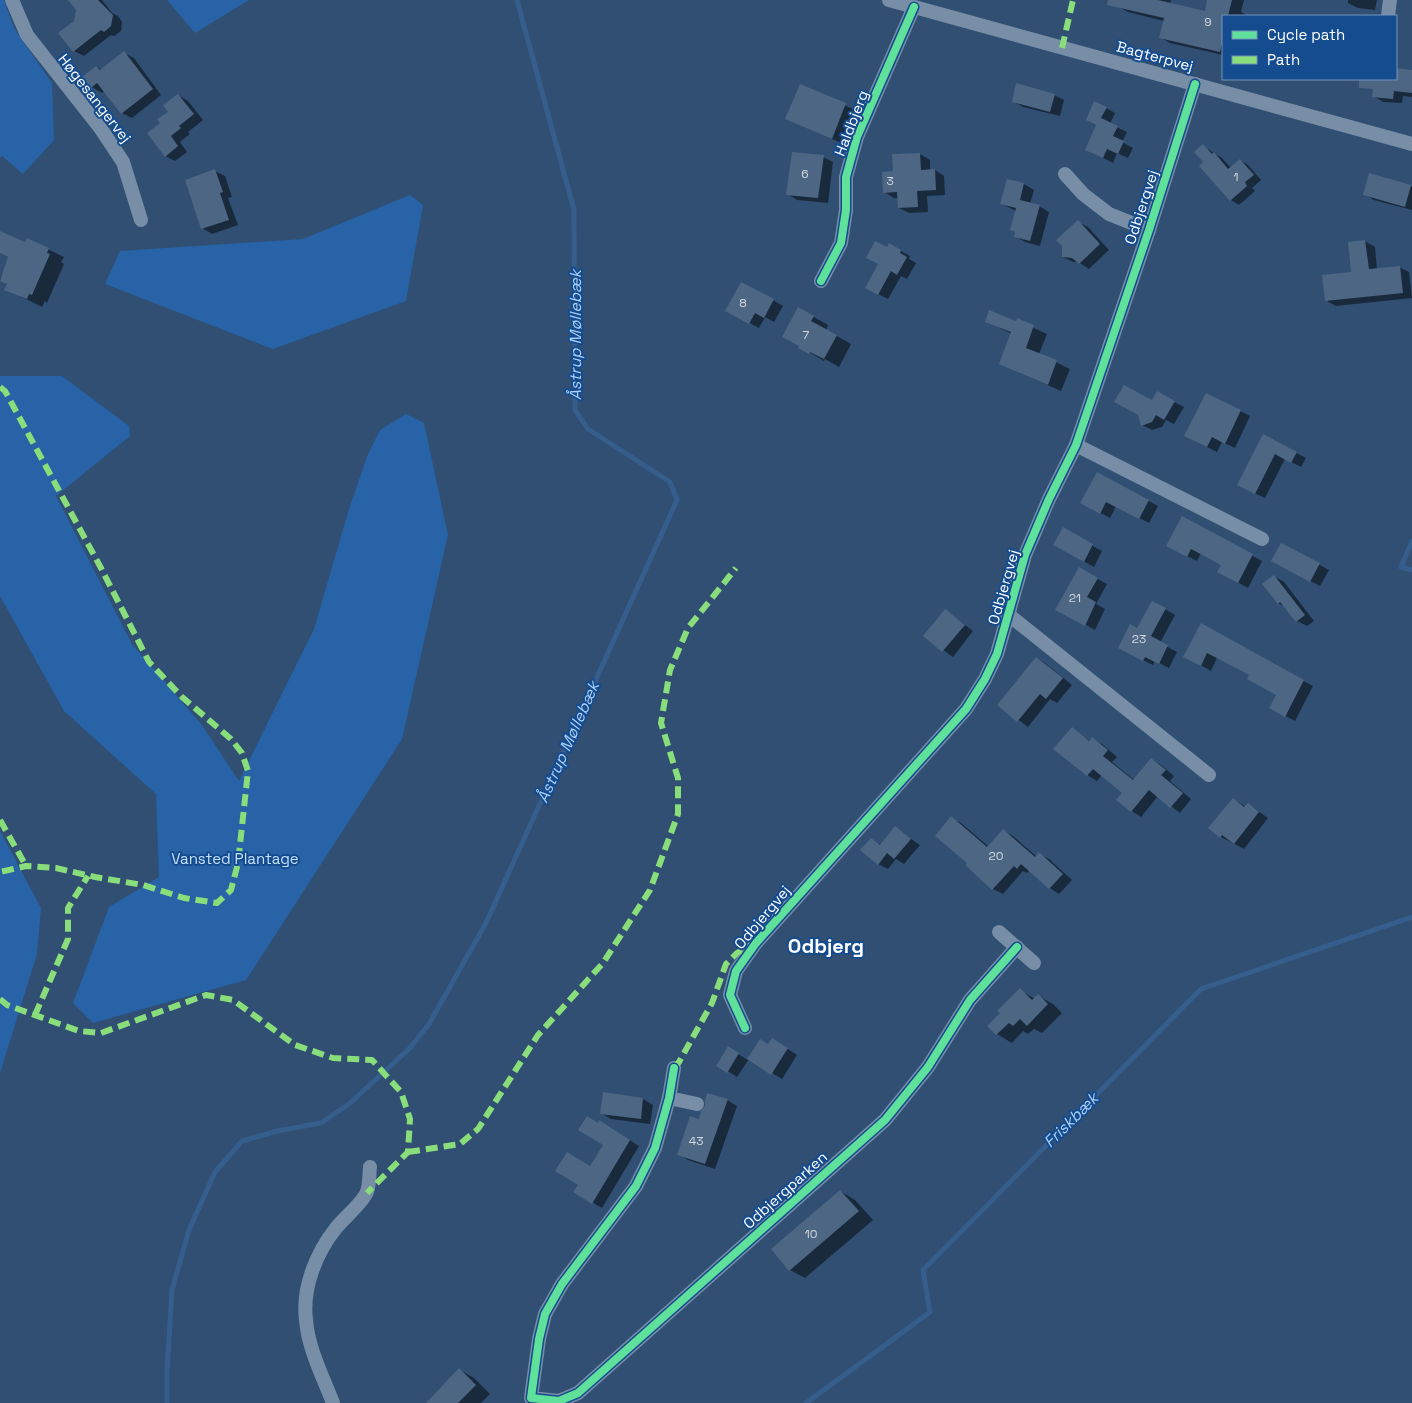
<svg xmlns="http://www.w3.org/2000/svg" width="1412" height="1403" viewBox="0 0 1412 1403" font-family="'Space Grotesk',sans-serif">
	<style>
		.green { fill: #2763a6 }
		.shadow { fill: #0007 }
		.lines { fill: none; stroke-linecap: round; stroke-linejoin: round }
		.stream { stroke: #355e8d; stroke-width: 5 }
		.building { fill: #4d6684 }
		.street { stroke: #778ea6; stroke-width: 14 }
		.quiet { stroke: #8add7b; stroke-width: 6; stroke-dasharray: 12 6; stroke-linecap: butt }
		.cycleway-casing { stroke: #144c8f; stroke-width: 11 }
		.cycleway { stroke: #60e19b; stroke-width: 8 }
		.labels { text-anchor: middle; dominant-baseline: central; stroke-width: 4; stroke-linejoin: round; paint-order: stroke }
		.number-label { font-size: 12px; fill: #d2d9e0 }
		.street-label { font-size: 15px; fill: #fff; stroke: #144c8f }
		.park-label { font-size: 15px; fill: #c6e0fc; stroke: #144c8f }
		.water-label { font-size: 16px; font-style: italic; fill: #abd0f8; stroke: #144c8f }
		.district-label { font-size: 20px; font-weight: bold; fill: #fff; stroke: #144c8f }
	</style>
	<rect width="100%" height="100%" fill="#304f73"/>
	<g class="green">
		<path d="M 0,0 L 4,0 L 14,28 L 52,83 L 54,140 L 23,174 L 2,156 L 0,158 Z"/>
		<path d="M 167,0 L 249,0 L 195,33 Z"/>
		<path d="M 410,195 L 423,205 L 406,301 L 273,349 L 105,284 L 120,251 L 303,239 Z"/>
		<path d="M 0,376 L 62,376 L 129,426 L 130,436 L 56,496 L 132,644 L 202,725 L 239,781 L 314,629 L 349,509 L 368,454 L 380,430 L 406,414 L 424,423 L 448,535 L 402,739 L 246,980 L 93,1023 L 73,1003 L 109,907 L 159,877 L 156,794 L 64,711 L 0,596 Z"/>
		<path d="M 0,831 L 41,908 L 37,954 L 0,1073 Z"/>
	</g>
	<g class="shadow">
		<path d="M 77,0 L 102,0 L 112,13 L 118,16 L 122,22 L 121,31 L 114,36 L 111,35 L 84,56 L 74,51 L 77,10 Z"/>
		<path d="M 1120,0 L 1171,0 L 1170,4 L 1205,12 L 1208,0 L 1244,0 L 1241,12 L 1248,16 L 1223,16 L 1223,55 L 1170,43 L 1160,37 L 1164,21 L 1128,12 L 1119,7 Z"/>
		<path d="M 1348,0 L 1377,0 L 1375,10 L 1358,8 L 1348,3 Z"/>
		<path d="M 124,53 L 134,58 L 161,95 L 132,118 L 122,113 L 105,90 L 102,93 L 92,87 L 84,77 L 97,67 L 102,70 Z"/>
		<path d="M 1396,70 L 1412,71 L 1412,97 L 1403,96 L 1402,103 L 1383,102 L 1374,96 L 1375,79 L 1396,79 Z"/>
		<path d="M 800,85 L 855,110 L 841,143 L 787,119 Z"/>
		<path d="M 178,95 L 188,101 L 203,120 L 188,132 L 190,134 L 180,142 L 187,152 L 175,161 L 165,156 L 162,123 Z"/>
		<path d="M 1054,95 L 1064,100 L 1060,116 L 1023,107 L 1013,101 Z"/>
		<path d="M 1106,108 L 1115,113 L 1110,124 L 1127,132 L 1122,142 L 1133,148 L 1128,158 L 1117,153 L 1113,163 L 1086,149 L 1097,126 L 1087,120 Z"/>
		<path d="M 1203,146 L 1222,158 L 1231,168 L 1240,160 L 1248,165 L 1261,180 L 1252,188 L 1255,191 L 1239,205 L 1231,200 L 1204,162 Z"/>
		<path d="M 920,154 L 930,160 L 930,170 L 935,170 L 944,176 L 945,195 L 927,196 L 928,212 L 909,213 L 899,208 L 899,198 L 894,198 L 884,192 L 894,172 L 893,156 Z"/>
		<path d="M 823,157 L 833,162 L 828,203 L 797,200 L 788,194 Z"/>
		<path d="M 215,171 L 225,176 L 232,197 L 228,198 L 238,225 L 212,234 L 202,228 Z"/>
		<path d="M 1008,180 L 1024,184 L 1034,190 L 1030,204 L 1039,206 L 1049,212 L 1040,246 L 1025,242 L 1015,236 L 1016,233 L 1011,230 L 1016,211 L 1002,204 Z"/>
		<path d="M 1411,186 L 1412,187 L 1412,210 L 1374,200 L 1365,194 Z"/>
		<path d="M 1078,222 L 1088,227 L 1109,250 L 1089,269 L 1078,262 L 1073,262 L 1063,257 L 1064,246 Z"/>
		<path d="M 0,232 L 26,243 L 27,239 L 64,257 L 61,262 L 64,264 L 47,303 L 45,301 L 42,307 L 6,289 L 8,284 L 0,280 L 10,258 L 0,253 Z"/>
		<path d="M 1365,241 L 1375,247 L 1377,269 L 1399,267 L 1409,272 L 1412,298 L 1336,306 L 1327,301 L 1353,273 Z"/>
		<path d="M 890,245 L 910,256 L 909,259 L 916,263 L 907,279 L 901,276 L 888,299 L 876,293 Z"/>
		<path d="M 773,300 L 783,306 L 774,322 L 765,317 L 759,328 L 736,316 Z"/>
		<path d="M 814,317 L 828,325 L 826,330 L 851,344 L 839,367 L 825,359 L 824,361 L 783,336 Z"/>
		<path d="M 1017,320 L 1047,334 L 1039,354 L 1070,369 L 1061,391 L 1014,370 L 1001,363 L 1012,334 L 986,321 L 1016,322 Z"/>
		<path d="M 1157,393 L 1184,407 L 1174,424 L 1166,420 L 1162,427 L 1152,430 L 1142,425 Z"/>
		<path d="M 1207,394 L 1250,416 L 1235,448 L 1222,442 L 1217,452 L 1185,436 Z"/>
		<path d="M 1264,436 L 1306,458 L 1301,467 L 1285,459 L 1265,498 L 1248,490 Z"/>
		<path d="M 1097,473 L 1158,506 L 1149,523 L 1116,506 L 1110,518 L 1082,503 Z"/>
		<path d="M 1182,518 L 1262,561 L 1248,588 L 1228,577 L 1223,564 L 1201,553 L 1197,561 L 1177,551 Z"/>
		<path d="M 1063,529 L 1102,551 L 1094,567 L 1054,545 Z"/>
		<path d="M 1281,544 L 1329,570 L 1320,586 L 1282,566 Z"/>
		<path d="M 1079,569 L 1107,584 L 1096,604 L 1105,609 L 1095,630 L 1057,609 Z"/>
		<path d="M 1274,576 L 1284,582 L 1314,621 L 1307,626 L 1297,621 L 1287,608 L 1278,603 Z"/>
		<path d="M 1165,609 L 1175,615 L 1160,643 L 1177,652 L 1169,668 L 1155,661 L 1153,665 L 1129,653 L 1138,630 Z"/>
		<path d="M 945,610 L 973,631 L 953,657 L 924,636 Z"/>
		<path d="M 1201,625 L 1313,686 L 1295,721 L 1280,713 L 1277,694 L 1250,675 L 1217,658 L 1211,671 L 1195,662 Z"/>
		<path d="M 1037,658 L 1046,664 L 1072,685 L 1057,703 L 1050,699 L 1028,727 L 999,705 Z"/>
		<path d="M 1072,729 L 1090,741 L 1092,739 L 1102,744 L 1117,757 L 1112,762 L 1134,780 L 1151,759 L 1161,765 L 1174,776 L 1170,781 L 1191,799 L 1180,813 L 1158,796 L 1141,817 L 1132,811 L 1124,793 L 1102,775 L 1097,781 L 1087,775 Z"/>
		<path d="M 1233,799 L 1246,807 L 1248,804 L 1268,818 L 1244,849 L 1221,837 Z"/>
		<path d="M 951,818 L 961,823 L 989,847 L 1004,831 L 1013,836 L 1037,857 L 1039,854 L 1049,859 L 1072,880 L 1059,894 L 1050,888 L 1030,870 L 1027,873 L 1023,871 L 1003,894 L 993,889 L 969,863 Z"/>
		<path d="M 895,828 L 920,845 L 904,864 L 896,859 L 888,869 L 878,864 L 871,839 L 881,845 Z"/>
		<path d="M 1020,990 L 1035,999 L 1038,996 L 1053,1004 L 1062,1013 L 1042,1033 L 1034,1029 L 1028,1034 L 1023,1031 L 1012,1043 L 997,1034 L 989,1026 L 1002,1013 Z"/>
		<path d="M 760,1040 L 769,1045 L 782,1045 L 797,1055 L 782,1079 L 749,1059 L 737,1077 L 718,1065 L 728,1048 L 748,1060 Z"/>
		<path d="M 604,1094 L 643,1099 L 653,1105 L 650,1124 L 611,1119 L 601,1113 Z"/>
		<path d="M 727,1100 L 737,1106 L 715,1169 L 688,1160 L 679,1154 L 700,1121 Z"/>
		<path d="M 599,1125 L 609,1127 L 639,1146 L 602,1208 L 575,1192 L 604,1144 Z"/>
		<path d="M 840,1191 L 855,1200 L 873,1220 L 805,1278 L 790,1270 Z"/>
		<path d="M 460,1370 L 474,1378 L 490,1394 L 481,1403 L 427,1403 Z"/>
	</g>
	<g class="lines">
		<g class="stream">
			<path d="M 1412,541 L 1401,567 L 1412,570"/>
			<path d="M 167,1403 L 167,1371 L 172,1290 L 189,1230 L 215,1172 L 242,1141 L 277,1131 L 321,1123 L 349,1104 L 410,1048 L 429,1024 L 486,923 L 677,500 L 670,482 L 588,429 L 575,410 L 574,210 L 517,0"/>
			<path d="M 806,1403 L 930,1312 L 923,1270 L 1201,989 L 1412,917"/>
		</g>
	</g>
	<g class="building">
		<path d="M 68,0 L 98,0 L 113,15 L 111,26 L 104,32 L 101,30 L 73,52 L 58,33 L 74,21 L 76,10 Z"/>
		<path d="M 1108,0 L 1158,0 L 1205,11 L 1207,0 L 1232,0 L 1228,16 L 1223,16 L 1223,39 L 1220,52 L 1159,38 L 1164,18 L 1107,5 Z"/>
		<path d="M 124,51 L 153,89 L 121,114 L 97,83 L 91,88 L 82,77 L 96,66 L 100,70 Z"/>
		<path d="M 1396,68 L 1412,70 L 1412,93 L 1394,91 L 1393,99 L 1372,97 L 1373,89 L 1359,88 L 1359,79 L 1396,79 Z"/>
		<path d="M 1016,83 L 1055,94 L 1050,112 L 1012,102 Z"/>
		<path d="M 800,84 L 846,103 L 832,139 L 785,119 Z"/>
		<path d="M 178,94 L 194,114 L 179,126 L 181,128 L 171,136 L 178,146 L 165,157 L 147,133 L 160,123 L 157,119 L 168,112 L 163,105 Z"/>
		<path d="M 1094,101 L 1107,107 L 1101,118 L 1118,126 L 1113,136 L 1124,141 L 1118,154 L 1107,149 L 1103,158 L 1085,150 L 1096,125 L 1086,120 Z"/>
		<path d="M 1203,144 L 1212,154 L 1214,152 L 1228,169 L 1240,159 L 1254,175 L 1245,182 L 1247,186 L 1230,201 L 1199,166 L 1203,162 L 1194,152 Z"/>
		<path d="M 792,152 L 824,155 L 818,198 L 786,195 Z"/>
		<path d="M 920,153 L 921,170 L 935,169 L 936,190 L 917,191 L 918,207 L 898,208 L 897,192 L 883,193 L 882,172 L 893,171 L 892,154 Z"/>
		<path d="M 215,169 L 223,192 L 220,193 L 229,220 L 201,229 L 185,180 Z"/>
		<path d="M 1369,173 L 1411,185 L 1405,207 L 1363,195 Z"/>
		<path d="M 1007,179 L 1024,183 L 1020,200 L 1040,205 L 1030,241 L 1014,237 L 1015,232 L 1010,230 L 1016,208 L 1000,204 Z"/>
		<path d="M 1078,220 L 1100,244 L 1079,264 L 1072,258 L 1062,257 L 1062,246 L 1056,240 Z"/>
		<path d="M 0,231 L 25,242 L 27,238 L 49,248 L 47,253 L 50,254 L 32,295 L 29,294 L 27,299 L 4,290 L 7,284 L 0,281 L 8,257 L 0,253 Z"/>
		<path d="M 1365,240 L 1369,269 L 1400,266 L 1403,293 L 1325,301 L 1322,275 L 1351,272 L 1348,242 Z"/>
		<path d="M 875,241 L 887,247 L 889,243 L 901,250 L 900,253 L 907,257 L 897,275 L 891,271 L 878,295 L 865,288 L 878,264 L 866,258 Z"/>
		<path d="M 741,282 L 774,299 L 764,318 L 755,313 L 749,324 L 725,311 Z"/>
		<path d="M 798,307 L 814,316 L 811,321 L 837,335 L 824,359 L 810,352 L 809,354 L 798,348 L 799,346 L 782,337 Z"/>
		<path d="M 989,310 L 1016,321 L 1017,318 L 1034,325 L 1026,348 L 1057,360 L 1048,385 L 999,364 L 1011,332 L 985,322 Z"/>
		<path d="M 1124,385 L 1152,400 L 1157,391 L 1175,401 L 1164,420 L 1156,415 L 1152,422 L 1141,426 L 1138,415 L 1114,402 Z"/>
		<path d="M 1206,393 L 1241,410 L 1225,444 L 1212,437 L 1207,447 L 1184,436 Z"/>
		<path d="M 1263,434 L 1297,452 L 1291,463 L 1275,454 L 1255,494 L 1237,485 Z"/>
		<path d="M 1097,472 L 1149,500 L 1139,519 L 1106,502 L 1100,514 L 1080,503 Z"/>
		<path d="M 1182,516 L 1253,554 L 1238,583 L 1217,572 L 1221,565 L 1191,549 L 1187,557 L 1166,546 Z"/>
		<path d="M 1063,527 L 1093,544 L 1084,562 L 1053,545 Z"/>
		<path d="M 1281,543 L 1320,563 L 1310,582 L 1271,561 Z"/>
		<path d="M 1079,567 L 1098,578 L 1087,597 L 1096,602 L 1085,626 L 1055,610 Z"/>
		<path d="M 1274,575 L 1305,615 L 1296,622 L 1280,602 L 1278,604 L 1262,584 Z"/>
		<path d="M 1152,601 L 1166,608 L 1151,636 L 1168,645 L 1159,664 L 1145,657 L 1143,661 L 1118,648 L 1130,624 L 1137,628 Z"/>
		<path d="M 945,609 L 965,625 L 942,652 L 923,636 Z"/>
		<path d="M 1201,623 L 1304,680 L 1285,717 L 1269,708 L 1276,695 L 1247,679 L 1249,675 L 1207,653 L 1201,666 L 1183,657 Z"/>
		<path d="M 1036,657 L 1063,678 L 1046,699 L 1040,694 L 1017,722 L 997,705 Z"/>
		<path d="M 1072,727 L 1089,741 L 1092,737 L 1108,750 L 1103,756 L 1133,780 L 1151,758 L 1166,770 L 1161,775 L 1183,793 L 1170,808 L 1149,790 L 1131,812 L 1116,800 L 1122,793 L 1093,769 L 1087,776 L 1053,749 Z"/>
		<path d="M 1233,798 L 1244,807 L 1248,803 L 1259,812 L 1234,844 L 1222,835 L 1220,838 L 1208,828 Z"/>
		<path d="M 951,816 L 987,847 L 1003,829 L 1035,857 L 1039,852 L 1063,874 L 1049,889 L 1021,864 L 1017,869 L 1014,866 L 992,890 L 965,865 L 967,863 L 935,836 Z"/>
		<path d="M 895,826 L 911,839 L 894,859 L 887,853 L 878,865 L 860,850 L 871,838 L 880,845 Z"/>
		<path d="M 1020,988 L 1032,1000 L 1038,994 L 1048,1004 L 1027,1026 L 1020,1019 L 1013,1026 L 1009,1023 L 996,1035 L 987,1026 L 1000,1013 L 997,1011 Z"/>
		<path d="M 772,1038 L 788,1048 L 771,1075 L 747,1059 L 760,1039 L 768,1044 Z"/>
		<path d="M 728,1046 L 739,1053 L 727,1073 L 716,1066 Z"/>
		<path d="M 603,1092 L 643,1098 L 641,1119 L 600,1114 Z"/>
		<path d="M 707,1093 L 728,1099 L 705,1164 L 677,1155 L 690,1116 L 699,1119 L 701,1111 L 705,1106 L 705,1101 Z"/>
		<path d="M 587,1116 L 598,1123 L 599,1120 L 630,1140 L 592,1204 L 573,1192 L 578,1185 L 555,1171 L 567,1152 L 590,1166 L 603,1145 L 578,1130 Z"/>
		<path d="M 840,1190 L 859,1211 L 789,1271 L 771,1249 Z"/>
		<path d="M 459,1368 L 476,1385 L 458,1403 L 426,1403 Z"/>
	</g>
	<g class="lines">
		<g class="street">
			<path d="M 12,0 L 27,35 L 101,129 L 123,162 L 141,220"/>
			<path d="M 889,0 L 1412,144"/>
			<path d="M 1388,16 L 1390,0"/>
			<path d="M 1065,174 L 1083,194 L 1109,214 L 1149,230"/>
			<path d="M 821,281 L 841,243 L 846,210 L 846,177 L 857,137 L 914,7"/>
			<path d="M 1076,445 L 1262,539"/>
			<path d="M 1009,615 L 1209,775"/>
			<path d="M 999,932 L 1034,963"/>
			<path d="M 745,1028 L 730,995 L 736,971 L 756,943 L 966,709 L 985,679 L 997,654 L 1025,555 L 1049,499 L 1076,445 L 1149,230 L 1195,84"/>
			<path d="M 674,1068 L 669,1098 L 655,1148 L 636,1186 L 562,1284 L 545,1314 L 539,1339 L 531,1398 L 559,1401 L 578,1393 L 885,1120 L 928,1067 L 970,1000 L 1017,947"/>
			<path d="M 669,1098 L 697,1104"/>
			<path d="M 333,1403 C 323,1377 308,1348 306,1320 C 302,1288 316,1253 336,1228 C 345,1217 360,1205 366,1194 C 370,1187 369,1175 370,1167"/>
		</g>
		<g class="quiet">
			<path d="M 1062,48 L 1073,0"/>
			<path d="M 0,387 L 5,391 L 101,568 L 149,662 L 182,697 L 231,739 L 242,753 L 248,771 L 238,863 L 231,890 L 217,903 L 184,898 L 143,885 L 95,877 L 56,868 L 26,866 L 0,872"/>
			<path d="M 0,820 L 26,866"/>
			<path d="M 0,999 L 7,1005 L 79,1031 L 101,1033 L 206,995 L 233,1000 L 295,1045 L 333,1058 L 372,1060 L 401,1092 L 410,1119 L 408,1152 L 367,1193"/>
			<path d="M 35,1015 L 68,939 L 68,908 L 88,876"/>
			<path d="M 674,1068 L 679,1062 L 712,1003 L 726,964 L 737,953 L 751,945"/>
			<path d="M 408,1152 L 460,1144 L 478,1129 L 538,1035 L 603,963 L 650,890 L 678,814 L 678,778 L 661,723 L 670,670 L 688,628 L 736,568"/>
		</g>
		<g class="cycleway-casing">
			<g id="cycleway">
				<path d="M 821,281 L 841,243 L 846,210 L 846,177 L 857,137 L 914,7"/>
				<path d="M 745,1028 L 730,995 L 736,971 L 756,943 L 966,709 L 985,679 L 997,654 L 1025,555 L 1049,499 L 1076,445 L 1149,230 L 1195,84"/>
				<path d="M 674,1068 L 669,1098 L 655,1148 L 636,1186 L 562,1284 L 545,1314 L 539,1339 L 531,1398 L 559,1401 L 578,1393 L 885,1120 L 928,1067 L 970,1000 L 1017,947"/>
			</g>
		</g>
		<use href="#cycleway" class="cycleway"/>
	</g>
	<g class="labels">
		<g class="number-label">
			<text x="1208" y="22">9</text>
			<text x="805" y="174">6</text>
			<text x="1236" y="177">1</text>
			<text x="890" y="181">3</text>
			<text x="743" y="303">8</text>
			<text x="806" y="335">7</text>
			<text x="1075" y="598">21</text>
			<text x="1139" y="639">23</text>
			<text x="996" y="856">20</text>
			<text x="696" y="1141">43</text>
			<text x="811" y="1234">10</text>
		</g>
		<g class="street-label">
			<text transform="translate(1155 56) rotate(15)">Bagterpvej</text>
			<text transform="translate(95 98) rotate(52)">Høgesangervej</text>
			<text transform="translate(851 123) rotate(-69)">Haldbjerg</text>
			<text transform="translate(1141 207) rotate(-72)">Odbjergvej</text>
			<text transform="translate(1003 587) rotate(-74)">Odbjergvej</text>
			<text transform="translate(762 917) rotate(-50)">Odbjergvej</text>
			<text transform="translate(785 1190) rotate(-42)">Odbjergparken</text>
		</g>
		<g class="park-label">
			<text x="235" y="858">Vansted Plantage</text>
		</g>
		<g class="water-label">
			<text transform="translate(575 335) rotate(-90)">Åstrup Møllebæk</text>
			<text transform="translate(568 742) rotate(-66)">Åstrup Møllebæk</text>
			<text transform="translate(1071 1120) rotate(-45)">Friskbæk</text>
		</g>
		<g class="district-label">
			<text x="826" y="946">Odbjerg</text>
		</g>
	</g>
	<rect x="1222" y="15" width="175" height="65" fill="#144c8f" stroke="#7294bc"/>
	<rect x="1232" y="31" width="25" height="8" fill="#60e19b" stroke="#7294bc"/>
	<text x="1267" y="40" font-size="15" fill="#ffffff">Cycle path</text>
	<rect x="1232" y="56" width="25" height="8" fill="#8add7b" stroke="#7294bc"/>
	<text x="1267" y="65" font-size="15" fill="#ffffff">Path</text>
</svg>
